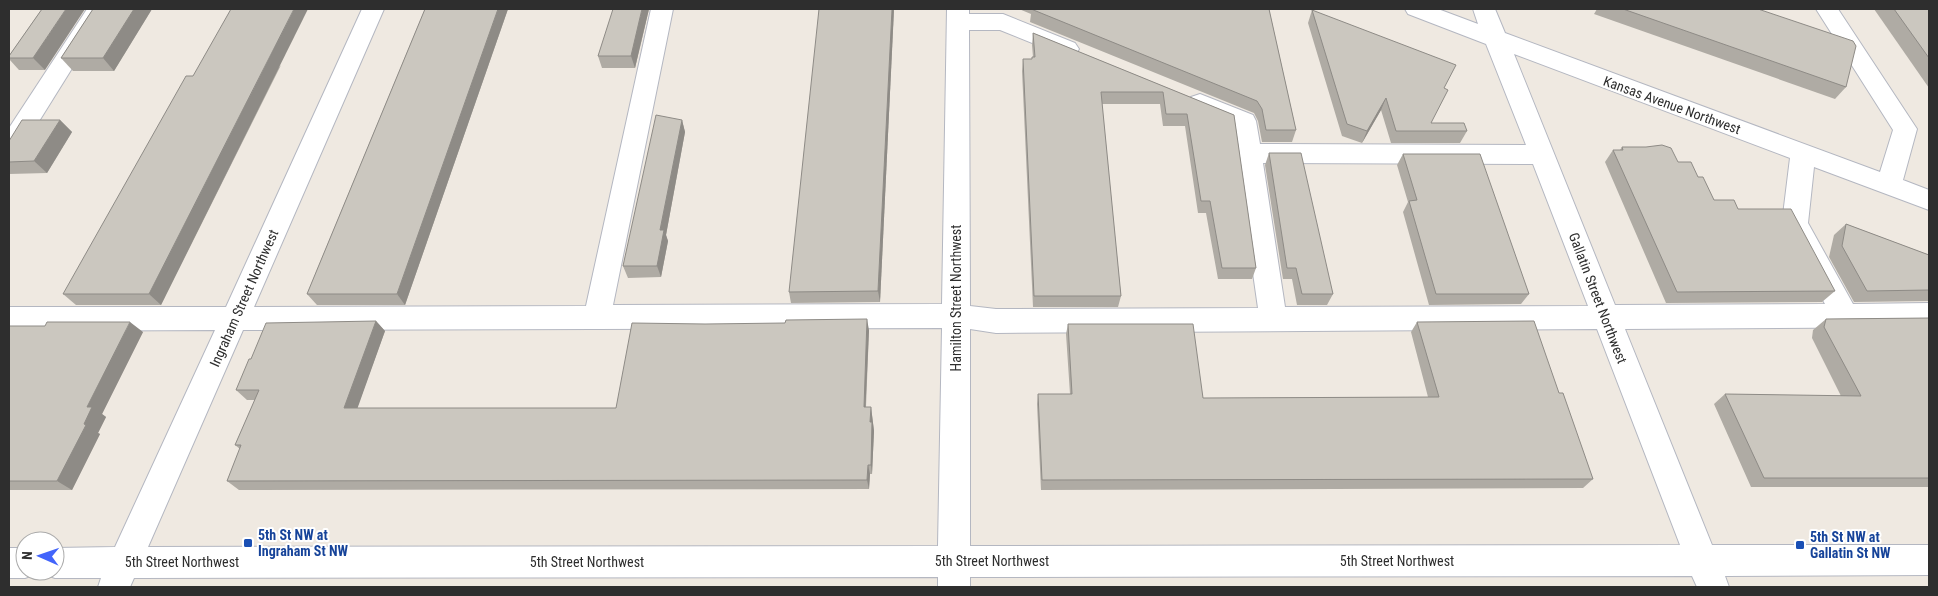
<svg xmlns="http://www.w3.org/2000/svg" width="1938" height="596" viewBox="0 0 1938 596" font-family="'Roboto Condensed',sans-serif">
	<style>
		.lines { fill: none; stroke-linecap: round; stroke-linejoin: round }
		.minor-casing { stroke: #b4b7c1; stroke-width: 2 }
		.minor { fill: #fff; fill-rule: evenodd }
		.wall { fill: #afaba4 }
		.shaded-wall { fill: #8e8b86 }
		.building { fill: #cbc7bf; stroke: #8e8b86 }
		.transit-dot { fill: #1a4fb4; stroke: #fff; stroke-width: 2 }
		.labels { text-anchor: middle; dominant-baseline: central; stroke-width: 4; stroke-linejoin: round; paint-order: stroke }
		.street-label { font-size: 14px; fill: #2e2e2e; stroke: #fff }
		.transit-label { font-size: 14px; font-weight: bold; fill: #164399; stroke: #fff; text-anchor: start }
	</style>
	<rect width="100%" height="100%" fill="#efe9e1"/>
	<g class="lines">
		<g class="minor-casing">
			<g id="minor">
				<path d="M 87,9 L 109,9 L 18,155 L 9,157 L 9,128 Z"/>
				<path d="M 362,9 L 384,9 L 254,307 L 586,306 L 651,9 L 673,9 L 613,305 L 942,304 L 947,9 L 969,9 L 969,14 L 1003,14 L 1075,43 L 1079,49 L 1075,55 L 1067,57 L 1000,30 L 969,30 L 970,306 L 996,309 L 1258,308 L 1232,126 L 1191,109 L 1188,103 L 1191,97 L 1200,94 L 1253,115 L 1256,121 L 1260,144 L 1526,145 L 1486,44 L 1408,14 L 1405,9 L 1438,9 L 1478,24 L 1473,9 L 1495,9 L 1505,33 L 1880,172 L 1893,130 L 1816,9 L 1838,9 L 1917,129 L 1903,180 L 1929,190 L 1929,210 L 1814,167 L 1808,223 L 1853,304 L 1929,303 L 1929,327 L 1625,329 L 1712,545 L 1929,545 L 1929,575 L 1725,576 L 1729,587 L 1697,587 L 1692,576 L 970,577 L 970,587 L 938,587 L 938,577 L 134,578 L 130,587 L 98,587 L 101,578 L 55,578 L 44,574 L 42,571 L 55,571 L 55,548 L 115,547 L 215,330 L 9,331 L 9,307 L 226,307 ZM 1514,54 L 1790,158 L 1782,223 L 1825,304 L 1615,305 ZM 1263,163 L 1533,164 L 1588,306 L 1285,307 ZM 942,328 L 938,546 L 148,547 L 243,330 ZM 970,329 L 996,333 L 1597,329 L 1680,545 L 970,546 Z"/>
				<path d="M 9,548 L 25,548 L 25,571 L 38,571 L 36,574 L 25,578 L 9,578 Z"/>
			</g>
		</g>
		<use href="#minor" class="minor"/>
	</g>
	<g class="wall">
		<path d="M 42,9 L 45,70 L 19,70 L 9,59 L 9,56 Z"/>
		<path d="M 93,9 L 152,9 L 114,71 L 73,71 L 61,58 Z"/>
		<path d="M 425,9 L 508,9 L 405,305 L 317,305 L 307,294 Z"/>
		<path d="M 649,9 L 635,68 L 602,68 L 598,56 Z"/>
		<path d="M 894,9 L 880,302 L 791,303 L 789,292 Z"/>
		<path d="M 1019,9 L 1269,9 L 1296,130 L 1292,142 L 1262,142 L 1258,121 L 1254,113 L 1030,22 L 1031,14 Z"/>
		<path d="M 1597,9 L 1758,9 L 1846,87 L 1835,99 L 1594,14 Z"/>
		<path d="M 1874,9 L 1929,9 L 1929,88 Z"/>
		<path d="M 1312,10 L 1444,88 L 1431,123 L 1467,131 L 1460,143 L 1391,143 L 1381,110 L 1362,143 L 1342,136 L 1308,23 Z"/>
		<path d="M 1033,33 L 1234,115 L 1256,268 L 1252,279 L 1218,279 L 1206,213 L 1198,213 L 1185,126 L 1163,126 L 1160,104 L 1102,104 L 1121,296 L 1118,307 L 1033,307 L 1022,71 L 1023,59 L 1032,59 L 1033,57 L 1032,45 Z"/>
		<path d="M 281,65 L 161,305 L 76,305 L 63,294 Z"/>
		<path d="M 60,120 L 72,132 L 47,173 L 9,174 L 9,141 Z"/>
		<path d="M 682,120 L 685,132 L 666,235 L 668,241 L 661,277 L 628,278 L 623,266 Z"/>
		<path d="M 1622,147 L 1678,162 L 1698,177 L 1714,200 L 1738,209 L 1835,291 L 1822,302 L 1666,303 L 1605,162 L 1613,150 L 1620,150 Z"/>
		<path d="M 1269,153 L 1333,294 L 1327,305 L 1297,305 L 1292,279 L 1283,279 L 1265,165 Z"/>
		<path d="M 1403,154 L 1529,294 L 1521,304 L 1429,305 L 1403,212 L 1408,202 L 1397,165 Z"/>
		<path d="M 1846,224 L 1929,255 L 1929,301 L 1854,302 L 1829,257 L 1834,235 Z"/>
		<path d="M 1929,318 L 1929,487 L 1751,487 L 1714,404 L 1725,394 L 1841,396 L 1812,338 L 1813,330 L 1826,319 Z"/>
		<path d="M 376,321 L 385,331 L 357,408 L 616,408 L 869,330 L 866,407 L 871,407 L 874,431 L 872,474 L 870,474 L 869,489 L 239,490 L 227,481 L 240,449 L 235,445 L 255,400 L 247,400 L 236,390 L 251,359 Z"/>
		<path d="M 1417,322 L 1559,393 L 1593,479 L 1583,488 L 1041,490 L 1037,404 L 1038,394 L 1070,394 L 1066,334 L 1068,324 L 1203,398 L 1428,397 L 1411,332 Z"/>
		<path d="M 9,326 L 143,332 L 102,414 L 106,417 L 98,433 L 100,434 L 72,490 L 9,490 Z"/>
	</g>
	<g class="shaded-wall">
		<path d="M 66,9 L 85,9 L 45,70 L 33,58 Z"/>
		<path d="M 134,9 L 152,9 L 114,71 L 103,58 Z"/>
		<path d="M 294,9 L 308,9 L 161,305 L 149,294 Z"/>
		<path d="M 498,9 L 508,9 L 405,305 L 397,294 Z"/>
		<path d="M 642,9 L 649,9 L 635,68 L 631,56 Z"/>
		<path d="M 892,9 L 894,9 L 880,302 L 878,291 Z"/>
		<path d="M 1386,98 L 1381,110 L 1362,143 L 1367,131 Z"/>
		<path d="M 60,120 L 72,132 L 47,173 L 34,161 Z"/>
		<path d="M 682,120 L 685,132 L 666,235 L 668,241 L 661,277 L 657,266 L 660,230 Z"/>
		<path d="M 867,319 L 869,330 L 865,417 L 864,407 Z"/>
		<path d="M 376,321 L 385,331 L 354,418 L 344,408 Z"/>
		<path d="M 130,322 L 143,332 L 102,414 L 106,417 L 98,433 L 100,434 L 72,490 L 57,481 L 84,424 L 87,407 Z"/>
		<path d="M 871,407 L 874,431 L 872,474 L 871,465 L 870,422 Z"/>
		<path d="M 868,465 L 870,474 L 869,489 L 867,480 Z"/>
	</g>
	<g class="building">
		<path d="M 42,9 L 66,9 L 33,58 L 9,58 L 9,56 Z"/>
		<path d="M 93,9 L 134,9 L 103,58 L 61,58 Z"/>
		<path d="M 231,9 L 294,9 L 149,294 L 63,294 L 186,76 L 193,76 Z"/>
		<path d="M 425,9 L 498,9 L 397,294 L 307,294 Z"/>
		<path d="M 613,9 L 642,9 L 631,56 L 598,56 Z"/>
		<path d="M 819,9 L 892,9 L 878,291 L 789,292 Z"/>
		<path d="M 1031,9 L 1269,9 L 1296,130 L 1266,130 L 1262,109 L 1257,101 Z"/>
		<path d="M 1623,9 L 1758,9 L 1853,41 L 1856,46 L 1846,87 Z"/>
		<path d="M 1894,9 L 1929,9 L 1929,58 Z"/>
		<path d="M 1312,10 L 1456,65 L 1444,88 L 1448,90 L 1431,123 L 1464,123 L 1467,131 L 1396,131 L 1386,98 L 1367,131 L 1347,124 Z"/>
		<path d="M 1033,33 L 1234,115 L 1256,268 L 1222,268 L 1210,201 L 1201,201 L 1187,114 L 1166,114 L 1163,92 L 1101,92 L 1121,296 L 1034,296 L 1023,59 L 1032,59 L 1032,57 L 1035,57 Z"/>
		<path d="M 656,115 L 682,120 L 660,230 L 664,230 L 657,266 L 623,266 Z"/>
		<path d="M 22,120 L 60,120 L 34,161 L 9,162 L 9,141 Z"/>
		<path d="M 1662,145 L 1671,148 L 1678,162 L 1691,162 L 1698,177 L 1703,177 L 1714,200 L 1734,200 L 1738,209 L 1791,209 L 1835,291 L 1677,292 L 1613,150 L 1623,150 L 1622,147 L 1646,147 Z"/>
		<path d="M 1269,153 L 1301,153 L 1333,294 L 1302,294 L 1296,268 L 1287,268 Z"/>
		<path d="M 1403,154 L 1480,154 L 1529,294 L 1436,294 L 1409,201 L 1417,200 Z"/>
		<path d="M 1846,224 L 1929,255 L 1929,290 L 1867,291 L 1842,246 Z"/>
		<path d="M 1929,318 L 1929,478 L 1764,478 L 1725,394 L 1861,396 L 1824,327 L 1826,319 Z"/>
		<path d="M 867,319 L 864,407 L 871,407 L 870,422 L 872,422 L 871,465 L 868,465 L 867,480 L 227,481 L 241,445 L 235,445 L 259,390 L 236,390 L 249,359 L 251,359 L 266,323 L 376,321 L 344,408 L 616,408 L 632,323 L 705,324 L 785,323 L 786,320 Z"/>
		<path d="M 1534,321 L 1559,393 L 1563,393 L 1593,479 L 1042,480 L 1038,394 L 1072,394 L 1068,324 L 1193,324 L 1203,398 L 1439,397 L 1417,322 Z"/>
		<path d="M 47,322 L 130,322 L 87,407 L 92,407 L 84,424 L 86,425 L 57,481 L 9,481 L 9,326 L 45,326 Z"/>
	</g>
	<g class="transit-dot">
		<rect x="243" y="538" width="10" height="10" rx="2.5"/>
		<rect x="1795" y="540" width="10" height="10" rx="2.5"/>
	</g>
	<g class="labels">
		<g class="street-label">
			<text transform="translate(1672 105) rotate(20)">Kansas Avenue Northwest</text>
			<text transform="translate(244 298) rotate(-66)">Ingraham Street Northwest</text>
			<text transform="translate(956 298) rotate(-90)">Hamilton Street Northwest</text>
			<text transform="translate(1598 298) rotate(69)">Gallatin Street Northwest</text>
			<text x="992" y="561">5th Street Northwest</text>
			<text x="1397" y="561">5th Street Northwest</text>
			<text x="182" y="562">5th Street Northwest</text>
			<text x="587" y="562">5th Street Northwest</text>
		</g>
		<g class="transit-label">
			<text x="258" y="535">5th St NW at<tspan x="258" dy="16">Ingraham St NW</tspan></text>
			<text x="1810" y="537">5th St NW at<tspan x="1810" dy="16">Gallatin St NW</tspan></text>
		</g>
	</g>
	<rect width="1938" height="596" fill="none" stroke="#2e2e2e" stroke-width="20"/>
	<g transform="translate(40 556) rotate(272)"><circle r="24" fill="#ffffff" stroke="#ababab"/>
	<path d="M0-4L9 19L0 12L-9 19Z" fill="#4264fb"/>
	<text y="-8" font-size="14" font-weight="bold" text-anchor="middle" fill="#2e2e2e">N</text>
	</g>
</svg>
